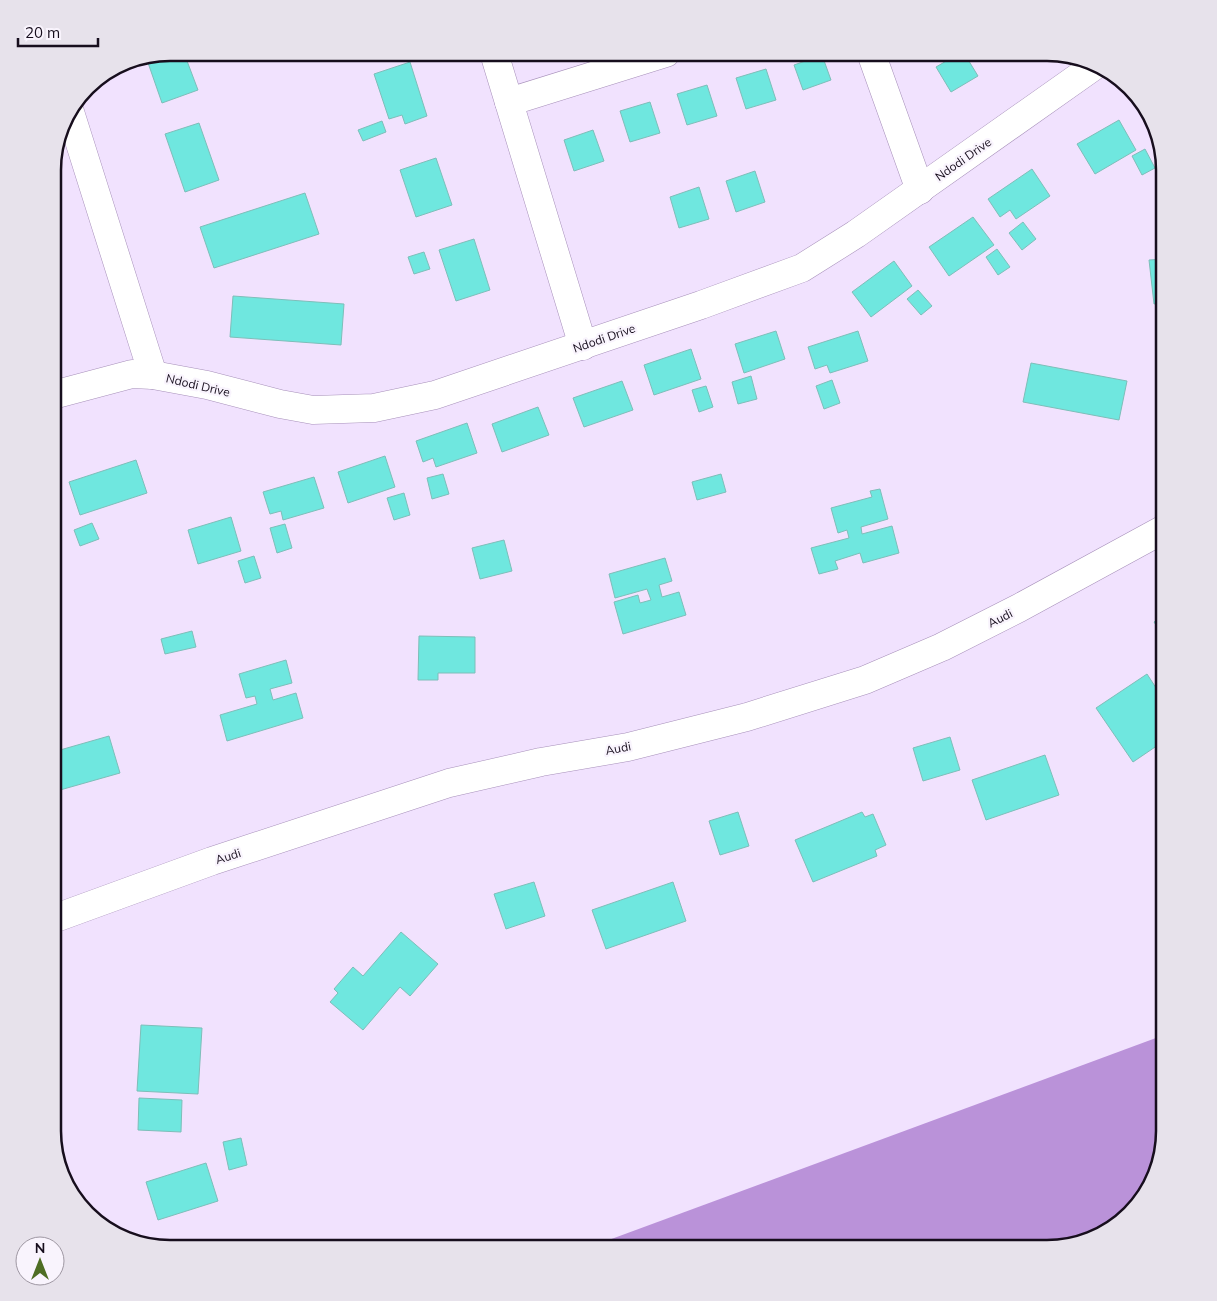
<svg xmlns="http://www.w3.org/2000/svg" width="1217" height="1301" viewBox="0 0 1217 1301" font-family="Mulish,sans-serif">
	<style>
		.water { fill: #ba92d9 }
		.building { fill: #6fe7df; stroke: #7ebeb9 }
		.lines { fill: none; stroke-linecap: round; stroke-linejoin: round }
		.minor-casing { stroke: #a790ba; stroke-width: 29 }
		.minor { stroke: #fff; stroke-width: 28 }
		.labels { text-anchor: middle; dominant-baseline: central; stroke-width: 4.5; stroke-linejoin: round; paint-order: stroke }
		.street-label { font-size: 12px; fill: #170e1d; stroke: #f9f4fd }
		.rim { fill: none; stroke: #170e1d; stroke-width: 2.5 }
	</style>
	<rect width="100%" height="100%" fill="#f1e2fe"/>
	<path class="water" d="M 1164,1035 L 1164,1131 L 1152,1183 L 1118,1224 L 1085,1242 L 1047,1248 L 587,1248 Z"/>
	<g class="building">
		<path d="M 171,52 L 184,53 L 198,90 L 162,103 L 146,57 Z"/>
		<path d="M 960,53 L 964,53 L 978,76 L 951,92 L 936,67 Z"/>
		<path d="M 822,55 L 831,80 L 803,90 L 794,65 Z"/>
		<path d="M 410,62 L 427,116 L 405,124 L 402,115 L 389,119 L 374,74 Z"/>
		<path d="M 766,69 L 776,100 L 746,109 L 736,78 Z"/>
		<path d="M 707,85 L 717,116 L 687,125 L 677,94 Z"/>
		<path d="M 650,102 L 660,133 L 630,142 L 620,111 Z"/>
		<path d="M 1119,120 L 1136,150 L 1095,174 L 1077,144 Z"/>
		<path d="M 382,121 L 386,132 L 363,141 L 358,130 Z"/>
		<path d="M 199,123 L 219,180 L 185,192 L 165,134 Z"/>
		<path d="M 593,130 L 604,161 L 574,171 L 564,140 Z"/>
		<path d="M 1145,149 L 1155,168 L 1142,175 L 1132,156 Z"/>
		<path d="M 436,158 L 452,205 L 416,217 L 400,170 Z"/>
		<path d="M 1032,169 L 1050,196 L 1016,219 L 1010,210 L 1000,217 L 988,199 Z"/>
		<path d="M 755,171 L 765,202 L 736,212 L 726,181 Z"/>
		<path d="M 699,187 L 709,219 L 679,228 L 670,197 Z"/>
		<path d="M 305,193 L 319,234 L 214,268 L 200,227 Z"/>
		<path d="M 973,217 L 994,245 L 949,276 L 929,247 Z"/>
		<path d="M 1023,222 L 1036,239 L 1022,250 L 1009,233 Z"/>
		<path d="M 474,239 L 490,290 L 456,301 L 439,250 Z"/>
		<path d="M 997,249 L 1010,267 L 998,275 L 986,257 Z"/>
		<path d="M 424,252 L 430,269 L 414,274 L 408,257 Z"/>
		<path d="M 1164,259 L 1164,302 L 1154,304 L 1149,260 Z"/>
		<path d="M 894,261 L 912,286 L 871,317 L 852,292 Z"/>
		<path d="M 918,290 L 932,306 L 921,315 L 907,299 Z"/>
		<path d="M 233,296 L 344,304 L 341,345 L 230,337 Z"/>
		<path d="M 1164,319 L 1164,362 L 1163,362 L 1158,320 Z"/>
		<path d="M 776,331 L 785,359 L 744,373 L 735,344 Z"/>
		<path d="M 858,331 L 868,361 L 830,373 L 827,365 L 815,369 L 808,347 Z"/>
		<path d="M 691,349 L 701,379 L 654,395 L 644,365 Z"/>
		<path d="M 1031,363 L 1127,381 L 1119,420 L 1023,402 Z"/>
		<path d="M 751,376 L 757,399 L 738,404 L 732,382 Z"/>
		<path d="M 832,380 L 840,403 L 824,409 L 816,386 Z"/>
		<path d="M 622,381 L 633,410 L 584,427 L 573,398 Z"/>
		<path d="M 706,386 L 713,407 L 699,412 L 692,390 Z"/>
		<path d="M 538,407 L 549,435 L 502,452 L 492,424 Z"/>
		<path d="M 467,423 L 477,453 L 436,467 L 433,458 L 423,462 L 416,441 Z"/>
		<path d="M 385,456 L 395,487 L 348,503 L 338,472 Z"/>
		<path d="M 136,460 L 147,493 L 80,515 L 69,482 Z"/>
		<path d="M 443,474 L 449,494 L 432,499 L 427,478 Z"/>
		<path d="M 721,474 L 726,492 L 697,500 L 692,482 Z"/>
		<path d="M 314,477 L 324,508 L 283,520 L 281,511 L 270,514 L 263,492 Z"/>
		<path d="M 880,489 L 888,519 L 861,527 L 862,534 L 892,526 L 899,553 L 863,563 L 860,553 L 835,561 L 838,569 L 819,574 L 811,548 L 849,538 L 847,530 L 838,533 L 831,508 L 872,497 L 870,491 Z"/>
		<path d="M 404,493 L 410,515 L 394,520 L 387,498 Z"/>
		<path d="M 231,517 L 241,551 L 198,564 L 188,530 Z"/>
		<path d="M 92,523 L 99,539 L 80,546 L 74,530 Z"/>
		<path d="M 285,524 L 292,548 L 277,553 L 270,528 Z"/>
		<path d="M 504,540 L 512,571 L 480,579 L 472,548 Z"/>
		<path d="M 254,556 L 261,578 L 245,583 L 238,561 Z"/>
		<path d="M 665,558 L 672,581 L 659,585 L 662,597 L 679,592 L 686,615 L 623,634 L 614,602 L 638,595 L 640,603 L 651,600 L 647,589 L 615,598 L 609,574 Z"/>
		<path d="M 1164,615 L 1164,637 L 1154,622 Z"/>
		<path d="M 192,631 L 196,647 L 165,654 L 161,639 Z"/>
		<path d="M 419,636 L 475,637 L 475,673 L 438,673 L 438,680 L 418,680 Z"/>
		<path d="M 286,660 L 292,683 L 270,689 L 273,700 L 296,693 L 303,718 L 227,741 L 220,715 L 257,704 L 255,696 L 246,698 L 239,674 Z"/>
		<path d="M 1147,674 L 1164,700 L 1164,741 L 1133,762 L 1096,708 Z"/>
		<path d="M 109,736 L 120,773 L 53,792 L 53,752 Z"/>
		<path d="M 950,737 L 960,770 L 923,781 L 913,748 Z"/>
		<path d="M 1045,755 L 1059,795 L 986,820 L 972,780 Z"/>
		<path d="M 738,812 L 749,846 L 720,855 L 709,821 Z"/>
		<path d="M 862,812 L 865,817 L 873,814 L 886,845 L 875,850 L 877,856 L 813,882 L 795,840 Z"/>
		<path d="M 534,882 L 545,916 L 506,929 L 494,894 Z"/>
		<path d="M 673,882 L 686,921 L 606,949 L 592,910 Z"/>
		<path d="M 401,932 L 438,964 L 410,996 L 400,987 L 363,1030 L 330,1002 L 338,993 L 334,989 L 353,967 L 363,976 Z"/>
		<path d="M 141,1025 L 202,1028 L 198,1094 L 137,1091 Z"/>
		<path d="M 139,1098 L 182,1100 L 181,1132 L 138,1130 Z"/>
		<path d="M 241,1138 L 247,1165 L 229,1170 L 223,1142 Z"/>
		<path d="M 206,1163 L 218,1201 L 158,1220 L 146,1182 Z"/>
	</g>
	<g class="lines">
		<g class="minor-casing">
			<g id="minor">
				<path d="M 494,53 L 583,346"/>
				<path d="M 871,53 L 920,190"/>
				<path d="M 509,102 L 666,53"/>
				<path d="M 70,112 L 153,375"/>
				<path d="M 53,395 L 132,374 L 153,375 L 207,385 L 280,404 L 313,410 L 374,408 L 435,395 L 701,305 L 802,268 L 856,234 L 1097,64"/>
				<path d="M 53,919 L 212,861 L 449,783 L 541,762 L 628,747 L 747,717 L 865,680 L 942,647 L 1019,608 L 1164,529"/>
			</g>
		</g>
		<use href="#minor" class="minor"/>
	</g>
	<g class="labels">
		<g class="street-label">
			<text transform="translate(963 159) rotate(-35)">Ndodi Drive</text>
			<text transform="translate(604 338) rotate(-19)">Ndodi Drive</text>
			<text transform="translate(198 385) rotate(13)">Ndodi Drive</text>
			<text transform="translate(1000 618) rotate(-27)">Audi</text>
			<text transform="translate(618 748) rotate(-11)">Audi</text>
			<text transform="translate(228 856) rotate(-18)">Audi</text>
		</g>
	</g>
	<path d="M0 0H1217V1301H0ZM170 61H1047A109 109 0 0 1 1156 170V1131A109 109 0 0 1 1047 1240H170A109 109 0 0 1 61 1131V170A109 109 0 0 1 170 61Z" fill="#e7e2eb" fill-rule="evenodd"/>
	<path class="rim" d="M170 61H1047A109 109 0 0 1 1156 170V1131A109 109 0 0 1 1047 1240H170A109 109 0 0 1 61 1131V170A109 109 0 0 1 170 61Z"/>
	<g transform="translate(40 1261)"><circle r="24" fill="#f9f4fd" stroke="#9f98a3"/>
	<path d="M0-4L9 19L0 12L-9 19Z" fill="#4e6d23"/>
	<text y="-8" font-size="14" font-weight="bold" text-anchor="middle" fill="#170e1d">N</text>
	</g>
	<path d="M18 38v8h80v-8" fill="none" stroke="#170e1d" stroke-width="2.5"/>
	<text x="25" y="38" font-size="15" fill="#170e1d" stroke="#f9f4fd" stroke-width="4" paint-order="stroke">20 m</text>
</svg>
